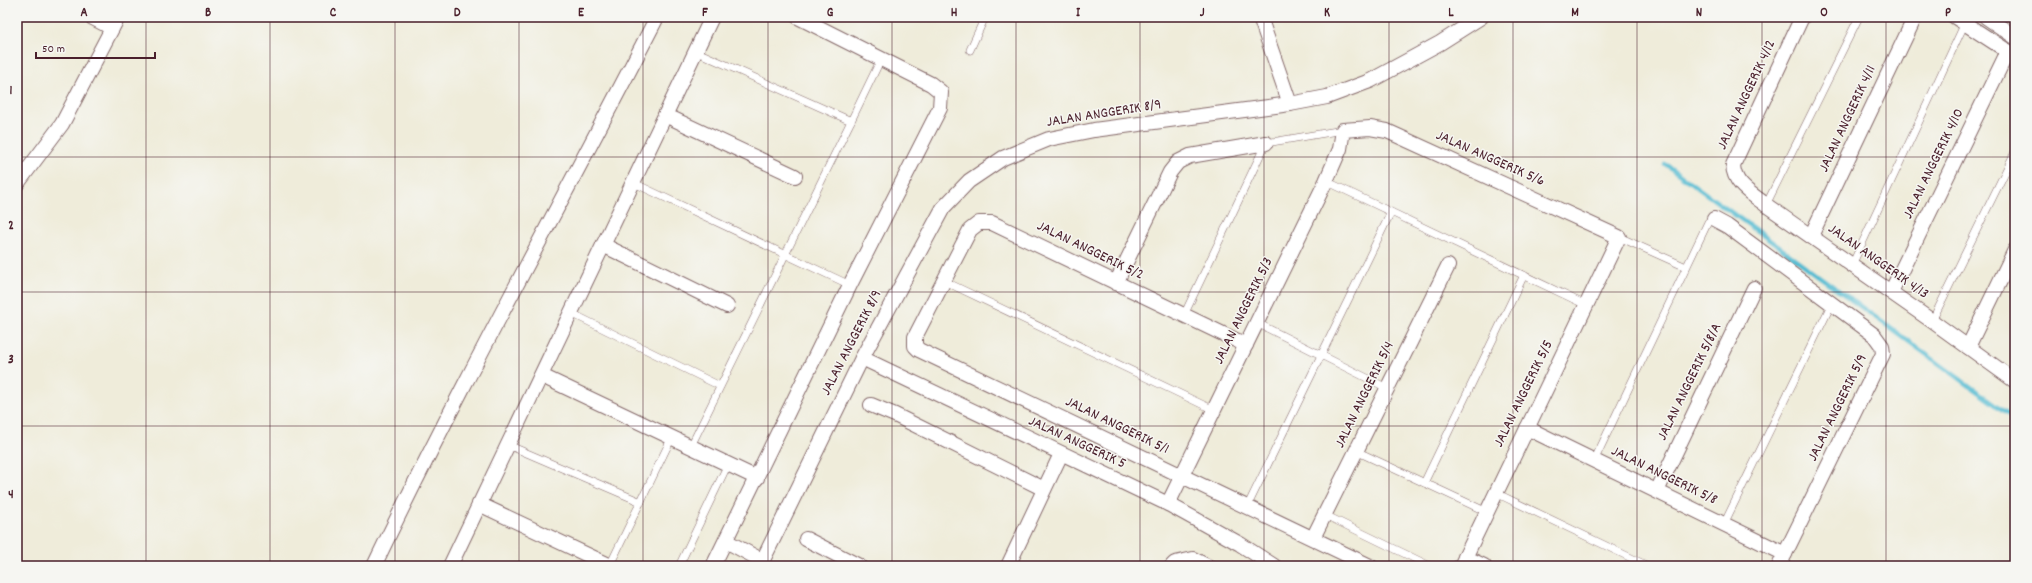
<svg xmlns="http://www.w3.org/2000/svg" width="2032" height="583" viewBox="0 0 2032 583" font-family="Dekko,sans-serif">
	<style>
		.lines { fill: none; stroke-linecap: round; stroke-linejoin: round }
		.stream { stroke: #54bcd2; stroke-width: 4.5 }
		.service-casing { stroke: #846768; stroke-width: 8 }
		.minor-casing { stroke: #846768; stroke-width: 16 }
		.service { stroke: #fff; stroke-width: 7 }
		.minor { stroke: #fff; stroke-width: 14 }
		.grid { fill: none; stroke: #4a1f2b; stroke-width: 1; stroke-opacity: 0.55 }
		.labels { text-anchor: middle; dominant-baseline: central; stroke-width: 3; stroke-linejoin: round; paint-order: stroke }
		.street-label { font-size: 15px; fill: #4a1f2b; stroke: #f6f6f2 }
		.neatline { fill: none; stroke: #4a1f2b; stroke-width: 1.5 }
		.grid-label { font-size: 13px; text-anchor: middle; font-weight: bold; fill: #4a1f2b }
	</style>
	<rect width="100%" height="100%" fill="#f6f6f2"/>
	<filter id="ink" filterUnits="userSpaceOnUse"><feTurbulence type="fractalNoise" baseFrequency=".025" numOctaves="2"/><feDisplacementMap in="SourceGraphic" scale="8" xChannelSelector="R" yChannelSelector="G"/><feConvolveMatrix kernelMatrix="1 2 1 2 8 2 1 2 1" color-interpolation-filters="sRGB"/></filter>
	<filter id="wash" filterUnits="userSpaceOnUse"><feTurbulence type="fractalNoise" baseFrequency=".012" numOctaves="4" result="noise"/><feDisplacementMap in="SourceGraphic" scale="16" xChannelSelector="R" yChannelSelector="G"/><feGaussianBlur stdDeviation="0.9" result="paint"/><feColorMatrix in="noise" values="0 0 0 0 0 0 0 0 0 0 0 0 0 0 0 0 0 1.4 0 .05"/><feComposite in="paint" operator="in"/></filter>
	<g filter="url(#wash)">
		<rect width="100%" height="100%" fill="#efecda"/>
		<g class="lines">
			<path class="stream" d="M 1665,164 L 2015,419"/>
		</g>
	</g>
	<g filter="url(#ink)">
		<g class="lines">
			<g class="service-casing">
				<g id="service">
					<path d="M 970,50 L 985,17"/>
					<path d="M 851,121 L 881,59"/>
					<path d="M 1326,181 L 1586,305"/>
					<path d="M 634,183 L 850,285"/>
					<path d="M 1766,205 L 1859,17"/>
					<path d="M 1619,237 L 1686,267"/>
					<path d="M 1852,265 L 1965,23"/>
					<path d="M 944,281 L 1214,410"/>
					<path d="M 571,313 L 720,386"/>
					<path d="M 1184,315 L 1266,143 L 1343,130"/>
					<path d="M 1932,321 L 2015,152"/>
					<path d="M 1257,323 L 1387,388"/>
					<path d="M 2010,378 L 2015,367"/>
					<path d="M 508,445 L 641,502"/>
					<path d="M 691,446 L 851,121 L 695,51"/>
					<path d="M 1356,451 L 1487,512"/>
					<path d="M 1594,461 L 1708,222 L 1714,219"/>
					<path d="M 1424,483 L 1524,275"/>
					<path d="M 1496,493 L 1648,566"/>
					<path d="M 1247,507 L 1391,212"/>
					<path d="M 1325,515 L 1430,566"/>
					<path d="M 1724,524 L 1832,303"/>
					<path d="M 610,565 L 672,437"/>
					<path d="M 679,566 L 728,464"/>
				</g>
			</g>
			<g class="minor-casing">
				<g id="minor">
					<path d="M 91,17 L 112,28"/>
					<path d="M 1260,17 L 1290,104"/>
					<path d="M 1802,17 L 1733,165 C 1734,185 1751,193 1766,205 L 1932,321 L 2015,381"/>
					<path d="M 1955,17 L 2015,56"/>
					<path d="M 1986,17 L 2015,37"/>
					<path d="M 665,115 L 795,176"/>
					<path d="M 17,184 L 62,124 L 118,17"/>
					<path d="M 1714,219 L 1727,226 L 1874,335 L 1882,346 L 1883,354 L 1779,566"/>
					<path d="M 1811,236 L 1915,17"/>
					<path d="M 603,245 L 727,306"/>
					<path d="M 1116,283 L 1170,172 L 1178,162 L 1190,156 L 1266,143"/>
					<path d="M 1891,292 L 2008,51"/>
					<path d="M 1246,345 L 992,223 L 979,223 L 970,230 L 915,337 L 915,346 L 919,350 L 1370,566"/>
					<path d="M 1968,347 L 2015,250"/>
					<path d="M 862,358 L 1168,504 L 1240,544 L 1274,566"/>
					<path d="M 542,376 L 757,478"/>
					<path d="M 871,405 L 895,415 L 1044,489"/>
					<path d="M 1527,428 L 1785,554"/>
					<path d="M 1657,491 L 1754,288"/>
					<path d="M 479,504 L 611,566"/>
					<path d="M 1168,504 L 1326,181 L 1340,149 L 1343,130 L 1370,128 L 1387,131 L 1619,237 L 1461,566"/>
					<path d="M 1313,538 L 1448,266"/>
					<path d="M 806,539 L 859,566"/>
					<path d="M 726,541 L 763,561"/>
					<path d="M 1465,557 L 1484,566"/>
					<path d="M 374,566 C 463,380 563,200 657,17"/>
					<path d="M 450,566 L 712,17"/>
					<path d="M 713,566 L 850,285 L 940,108 L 941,92 L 931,84 L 798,17"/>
					<path d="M 760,566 L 862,358 L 943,208 L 969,181 L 1003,158 L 1049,139 L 1094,130 L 1290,104 L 1327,97 L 1370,81 L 1440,43 L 1481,17"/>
					<path d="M 1008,566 L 1061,454"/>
					<path d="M 1172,566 L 1175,563 L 1193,559 L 1207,566"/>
				</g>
			</g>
			<use href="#service" class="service"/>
			<use href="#minor" class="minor"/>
		</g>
	</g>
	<path class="grid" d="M 146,17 L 146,566M 270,17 L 270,566M 395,17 L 395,566M 519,17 L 519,566M 643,17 L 643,566M 768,17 L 768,566M 892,17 L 892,566M 1016,17 L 1016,566M 1140,17 L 1140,566M 1264,17 L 1264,566M 1389,17 L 1389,566M 1513,17 L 1513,566M 1637,17 L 1637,566M 1762,17 L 1762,566M 1886,17 L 1886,566M 17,157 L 2015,157M 17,292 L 2015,292M 17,426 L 2015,426"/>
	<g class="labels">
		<g class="street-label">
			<text transform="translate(1747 95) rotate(-65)">JALAN ANGGERIK 4/12</text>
			<text transform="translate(1104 114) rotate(-9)">JALAN ANGGERIK 8/9</text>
			<text transform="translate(1848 119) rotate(-65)">JALAN ANGGERIK 4/11</text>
			<text transform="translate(1490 159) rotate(24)">JALAN ANGGERIK 5/6</text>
			<text transform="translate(1934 164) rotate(-64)">JALAN ANGGERIK 4/10</text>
			<text transform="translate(1090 251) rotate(26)">JALAN ANGGERIK 5/2</text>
			<text transform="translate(1878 262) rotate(35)">JALAN ANGGERIK 4/13</text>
			<text transform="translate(1244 311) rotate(-64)">JALAN ANGGERIK 5/3</text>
			<text transform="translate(852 343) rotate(-63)">JALAN ANGGERIK 8/9</text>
			<text transform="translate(1690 382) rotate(-64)">JALAN ANGGERIK 5/8/A</text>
			<text transform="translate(1524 394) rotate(-64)">JALAN ANGGERIK 5/5</text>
			<text transform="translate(1365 395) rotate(-64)">JALAN ANGGERIK 5/4</text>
			<text transform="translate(1838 408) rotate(-64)">JALAN ANGGERIK 5/9</text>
			<text transform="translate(1117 426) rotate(26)">JALAN ANGGERIK 5/1</text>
			<text transform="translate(1077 443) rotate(25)">JALAN ANGGERIK 5</text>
			<text transform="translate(1664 476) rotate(26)">JALAN ANGGERIK 5/8</text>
		</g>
	</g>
	<rect width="2032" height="583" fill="none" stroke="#f6f6f2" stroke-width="44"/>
	<path d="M36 52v6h119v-6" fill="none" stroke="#4a1f2b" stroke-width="2"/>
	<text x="42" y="52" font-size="12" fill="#4a1f2b" stroke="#f6f6f2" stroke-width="3" paint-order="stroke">50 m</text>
	<rect x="22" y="22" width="1988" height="539" class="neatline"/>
	<g class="grid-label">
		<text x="84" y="16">A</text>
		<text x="208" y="16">B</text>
		<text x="333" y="16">C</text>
		<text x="457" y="16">D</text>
		<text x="581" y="16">E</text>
		<text x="705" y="16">F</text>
		<text x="830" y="16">G</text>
		<text x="954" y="16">H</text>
		<text x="1078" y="16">I</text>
		<text x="1202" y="16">J</text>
		<text x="1327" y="16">K</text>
		<text x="1451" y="16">L</text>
		<text x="1575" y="16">M</text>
		<text x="1699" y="16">N</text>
		<text x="1824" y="16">O</text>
		<text x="1948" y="16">P</text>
		<text x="11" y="94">1</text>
		<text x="11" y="229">2</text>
		<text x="11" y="363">3</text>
		<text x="11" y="498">4</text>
	</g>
</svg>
